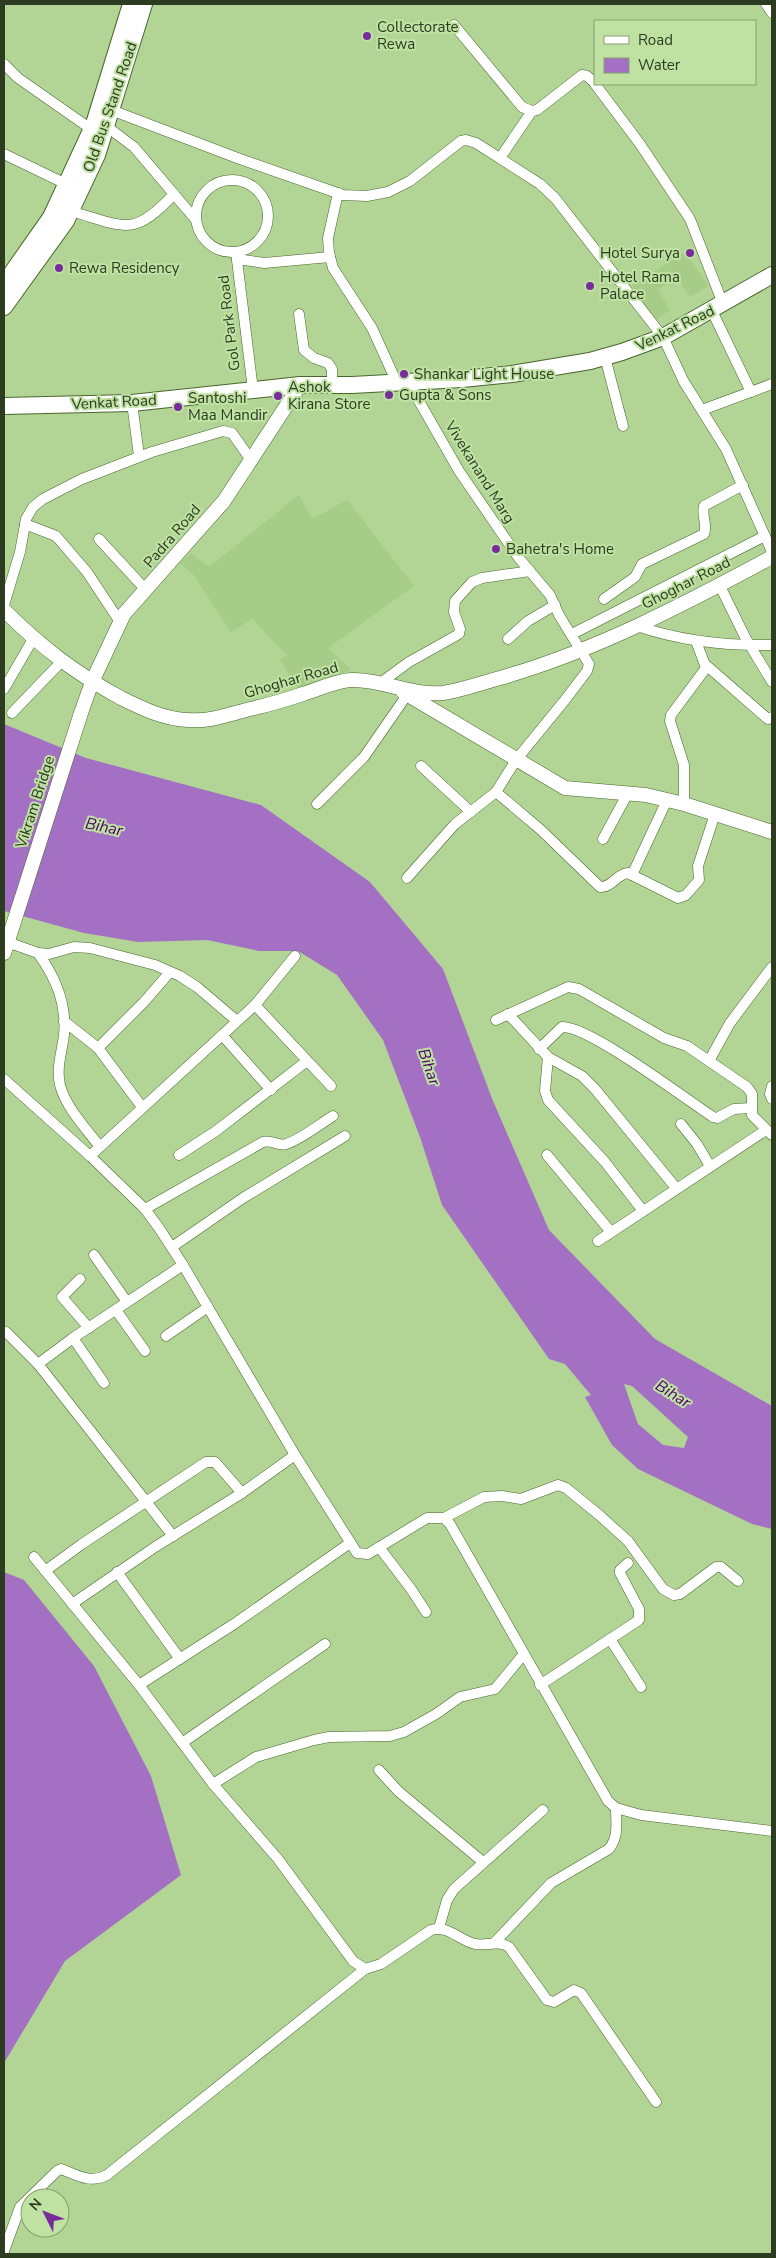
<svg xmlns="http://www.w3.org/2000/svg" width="776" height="2258" viewBox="0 0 776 2258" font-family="'Nunito Sans',sans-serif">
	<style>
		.built { fill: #a6cc87 }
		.water { fill: #a470c3; fill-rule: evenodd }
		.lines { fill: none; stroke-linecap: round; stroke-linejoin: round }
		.street-casing { stroke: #48662c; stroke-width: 11 }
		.secondary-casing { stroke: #48662c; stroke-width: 15 }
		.primary-casing { stroke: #48662c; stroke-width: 18 }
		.street { stroke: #fff; stroke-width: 10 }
		.secondary { stroke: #fff; stroke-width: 14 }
		.primary { stroke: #fff; stroke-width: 16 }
		.poi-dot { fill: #772b9d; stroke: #bfe2a3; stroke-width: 2 }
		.labels { text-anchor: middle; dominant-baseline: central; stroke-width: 4; stroke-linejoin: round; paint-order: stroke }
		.poi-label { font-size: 15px; fill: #2d3b21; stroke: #bfe2a3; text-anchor: start }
		.street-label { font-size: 15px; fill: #2d3b21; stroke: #bfe2a3 }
		.water-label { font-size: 16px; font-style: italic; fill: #4f016e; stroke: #bfe2a3 }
	</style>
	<rect width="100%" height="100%" fill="#b2d596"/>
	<g class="built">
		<path d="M 685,252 L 708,286 L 690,297 L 677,277 L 658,290 L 670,310 L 655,320 L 632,286 Z"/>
		<path d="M 299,495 L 312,519 L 347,500 L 414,586 L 328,648 L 351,670 L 299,691 L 280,660 L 287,655 L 252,619 L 231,632 L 193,574 L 180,563 L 191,553 L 209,567 Z"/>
	</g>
	<g class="water">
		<path d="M 4,724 L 86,758 L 261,805 L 370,882 L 443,969 L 493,1101 L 549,1230 L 655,1339 L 772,1406 L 772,1529 L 752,1524 L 638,1469 L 612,1445 L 585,1397 L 591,1395 L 565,1364 L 549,1359 L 442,1205 L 420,1137 L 383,1040 L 337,975 L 298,951 L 259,951 L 207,940 L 138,942 L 84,933 L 4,911 ZM 624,1384 L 632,1386 L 688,1437 L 684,1448 L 663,1445 L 638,1424 Z"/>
		<path d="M 4,1572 L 24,1580 L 94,1666 L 151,1776 L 181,1875 L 65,1961 L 4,2063 Z"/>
	</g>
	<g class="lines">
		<g class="street-casing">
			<g id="street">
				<path d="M 766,4 L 772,13"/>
				<path d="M 454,25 L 522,107 L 532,111 L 537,110 L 582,75 L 587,76 L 595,83"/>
				<path d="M 4,64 L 18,78 L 91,129 L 96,130"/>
				<path d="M 595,84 L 640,144 L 690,219 L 723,304"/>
				<path d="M 111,110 L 240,159 L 343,195 L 367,196 L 388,192 L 410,181 L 461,141 L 466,140 L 476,143 L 540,184 L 555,198 L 663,337 L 684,382 L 726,449 L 772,552"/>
				<path d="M 106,126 L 134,147 L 196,220"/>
				<path d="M 4,154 L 66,184"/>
				<path d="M 500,158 L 532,111"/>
				<circle cx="232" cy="216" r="36"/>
				<path d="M 338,193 L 328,238 L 329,253 L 333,268 L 372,328 L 397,383"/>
				<path d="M 70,211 C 125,226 132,239 174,194"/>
				<path d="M 236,252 L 253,390"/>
				<path d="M 237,259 L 264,263 L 330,257"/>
				<path d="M 712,311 L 751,392"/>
				<path d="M 299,314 L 304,350 L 314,358 L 328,363 L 332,369 L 332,385"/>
				<path d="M 605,357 L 623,426"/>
				<path d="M 132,403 L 139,456"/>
				<path d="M 702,410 L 772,384"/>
				<path d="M 25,524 L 56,536 L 87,572 L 120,622"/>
				<path d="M 99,539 L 146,590"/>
				<path d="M 719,584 L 745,637 L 772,682"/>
				<path d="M 604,599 L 635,577 L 642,564 L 704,534 C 708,525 701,515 704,506 L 743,485"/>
				<path d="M 4,605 L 20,552 L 26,519 L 33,507 L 43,499 L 82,479 L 152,452 L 223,431 L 232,433 L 251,460"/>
				<path d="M 637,626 C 681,641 726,646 772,645"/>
				<path d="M 572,634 L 765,536"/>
				<path d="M 508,639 L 528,621 L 555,605"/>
				<path d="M 706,665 L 768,719 L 772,717"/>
				<path d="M 379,684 L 409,662 L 459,634 L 460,629 L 454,612 L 455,601 L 472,582 L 482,578 L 530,571"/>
				<path d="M 4,689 L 33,639"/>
				<path d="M 12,713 L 61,662"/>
				<path d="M 421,766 L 471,812"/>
				<path d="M 496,792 L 541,830 L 600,887 C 612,888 616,874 628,873 L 678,898 L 686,895 L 699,880 L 698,866 L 715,814"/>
				<path d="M 317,804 L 364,757 L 407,695"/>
				<path d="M 684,804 L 684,765 L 670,721 L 671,715 L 706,668 L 696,641"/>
				<path d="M 603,839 L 628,793"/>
				<path d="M 632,875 L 667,800"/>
				<path d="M 407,878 L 455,824 L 496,792 L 516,760 L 565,700 L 587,671 L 589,664 L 559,615 L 550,595 L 518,557 L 459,471 L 408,382"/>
				<path d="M 7,942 L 38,953 L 49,954 L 74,947 L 90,948 L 155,965 L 180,976 L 197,987 L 237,1021"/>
				<path d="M 38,953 C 56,978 67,1004 64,1035 C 62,1052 56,1068 60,1085 C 66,1108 86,1128 99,1146"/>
				<path d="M 255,1005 L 331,1086"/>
				<path d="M 508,1014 L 548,1057 L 582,1076 L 595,1089 L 676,1188"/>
				<path d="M 496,1020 L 568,987 L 579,989 L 664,1038 L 687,1046 L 747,1087 L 752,1094 L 752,1115 L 772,1135"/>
				<path d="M 64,1021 L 98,1048 L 142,1107"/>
				<path d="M 222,1035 L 271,1090"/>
				<path d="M 98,1048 L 144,1002 L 170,972"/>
				<path d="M 539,1049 L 562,1027 C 588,1025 687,1100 713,1117 L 717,1118 L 734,1109 L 751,1108"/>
				<path d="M 548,1057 L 545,1091 L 548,1100 L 605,1162 L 643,1211"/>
				<path d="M 709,1061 L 730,1023 L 772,967"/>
				<path d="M 4,1079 L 90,1156 L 145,1209 L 159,1228 L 183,1265 L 295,1455 L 357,1553 L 368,1554 L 427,1518 L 444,1518 L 450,1524 L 608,1801 L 616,1808 L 641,1815 L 772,1831"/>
				<path d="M 772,1086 L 770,1094 L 772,1099"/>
				<path d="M 681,1124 L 697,1144 L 710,1166"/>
				<path d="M 179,1155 L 216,1131 L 307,1061"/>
				<path d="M 547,1155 L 611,1232"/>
				<path d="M 90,1156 L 255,1005 L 295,956"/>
				<path d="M 145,1209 L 263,1142 C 272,1139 278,1147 286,1144 C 300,1140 320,1124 333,1116"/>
				<path d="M 598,1241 L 766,1130"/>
				<path d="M 172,1247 L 243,1198 L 345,1136"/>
				<path d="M 94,1255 L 127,1302"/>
				<path d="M 80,1279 L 62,1297 L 89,1328"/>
				<path d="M 116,1310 L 145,1351"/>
				<path d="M 6,1332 L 38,1364 L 173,1536"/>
				<path d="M 166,1336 L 208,1307"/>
				<path d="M 73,1338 L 104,1383"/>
				<path d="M 38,1364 L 73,1338 L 183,1265"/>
				<path d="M 444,1518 L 484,1497 L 502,1496 L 521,1499 L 558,1485 L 566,1488 L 598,1514 L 628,1541 L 663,1589 L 674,1595 L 680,1594 L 716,1567 L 721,1567 L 738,1581"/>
				<path d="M 379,1547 L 411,1589 L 426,1612"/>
				<path d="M 34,1557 L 139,1685 L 213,1784 L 278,1859 L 353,1961 L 365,1969 L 381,1964 L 431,1930 C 449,1925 458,1940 475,1944 C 487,1946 498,1940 509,1947 L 547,2000 L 554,2002 L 574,1990 L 581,1993 L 656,2102"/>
				<path d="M 45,1571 L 82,1544 L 206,1462 L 215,1462 L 242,1493"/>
				<path d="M 117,1572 L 180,1659"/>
				<path d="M 72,1604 L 155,1547 L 242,1493 L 295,1455"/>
				<path d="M 610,1639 L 641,1687"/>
				<path d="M 139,1685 L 234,1624 L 350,1543"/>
				<path d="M 540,1685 L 639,1620 L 639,1609 L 620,1573 L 620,1570 L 628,1563"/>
				<path d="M 182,1743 L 325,1644"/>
				<path d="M 379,1770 L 398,1791 L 483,1862"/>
				<path d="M 213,1784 L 256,1757 L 314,1740 L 329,1737 L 390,1736 L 404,1732 L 436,1714 L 460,1697 L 495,1689 L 523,1655"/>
				<path d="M 439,1928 L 447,1900 L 454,1889 L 543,1810"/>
				<path d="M 494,1943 L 551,1883 L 609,1849 C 619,1836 616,1824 616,1808"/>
				<path d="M 4,2251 L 20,2207 L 57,2171 L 61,2169 C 77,2175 90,2184 107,2175 L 365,1969"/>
			</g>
		</g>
		<g class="secondary-casing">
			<g id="secondary">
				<path d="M 4,610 C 41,647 75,673 121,698 C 143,709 164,719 188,720 C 209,722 230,714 250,709 C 268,705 285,700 303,694 C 319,689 335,681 351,680 C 382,679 411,696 443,693 C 462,690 481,683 500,678 C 595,651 685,604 772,557"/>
				<path d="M 403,692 L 565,788 L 646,795 L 684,804 L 772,832"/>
				<path d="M 4,953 L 81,713 L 92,682 L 124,614 L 224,501 L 300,385"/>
			</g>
		</g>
		<g class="primary-casing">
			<g id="primary">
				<path d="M 4,284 L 51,217 L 94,124 L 131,4"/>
				<path d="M 4,307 L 66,221 L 97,155 L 144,4"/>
				<path d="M 4,406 L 132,403 L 300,385 L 352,385 L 462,379 L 512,374 L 590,361 L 622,352 L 663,337 L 772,275"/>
			</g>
		</g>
		<use href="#street" class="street"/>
		<use href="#secondary" class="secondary"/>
		<use href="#primary" class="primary"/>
	</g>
	<g class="poi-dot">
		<circle cx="367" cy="36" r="5"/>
		<circle cx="690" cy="253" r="5"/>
		<circle cx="59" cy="268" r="5"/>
		<circle cx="590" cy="286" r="5"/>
		<circle cx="404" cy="374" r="5"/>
		<circle cx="389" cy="395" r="5"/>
		<circle cx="278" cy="396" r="5"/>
		<circle cx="178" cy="407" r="5"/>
		<circle cx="496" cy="549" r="5"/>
	</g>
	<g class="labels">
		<g class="poi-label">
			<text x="377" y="27">Collectorate<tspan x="377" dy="17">Rewa</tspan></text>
			<text x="680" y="253" text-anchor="end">Hotel Surya</text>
			<text x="69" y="268">Rewa Residency</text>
			<text x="600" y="277">Hotel Rama<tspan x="600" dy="17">Palace</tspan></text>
			<text x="414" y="374">Shankar Light House</text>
			<text x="288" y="387">Ashok<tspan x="288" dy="17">Kirana Store</tspan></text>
			<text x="399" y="395">Gupta &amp; Sons</text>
			<text x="188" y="398">Santoshi<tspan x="188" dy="17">Maa Mandir</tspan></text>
			<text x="506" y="549">Bahetra's Home</text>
		</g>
		<g class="street-label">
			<text transform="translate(110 107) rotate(-71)">Old Bus Stand Road</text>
			<text transform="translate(229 323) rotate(-97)">Gol Park Road</text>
			<text transform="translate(675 328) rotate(-26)">Venkat Road</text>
			<text transform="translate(114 402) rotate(-3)">Venkat Road</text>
			<text transform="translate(480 472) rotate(58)">Vivekanand Marg</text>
			<text transform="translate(172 536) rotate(-49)">Padra Road</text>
			<text transform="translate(686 583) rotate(-27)">Ghoghar Road</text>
			<text transform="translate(291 680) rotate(-16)">Ghoghar Road</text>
			<text transform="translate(35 802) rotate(-72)">Vikram Bridge</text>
		</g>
		<g class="water-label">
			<text transform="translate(104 827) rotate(12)">Bihar</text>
			<text transform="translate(429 1067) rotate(71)">Bihar</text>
			<text transform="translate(673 1394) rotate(32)">Bihar</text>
		</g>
	</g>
	<rect width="776" height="2258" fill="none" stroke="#2d3b21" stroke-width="10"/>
	<rect x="594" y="20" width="162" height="65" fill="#bfe2a3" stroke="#859f6f"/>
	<rect x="604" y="36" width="25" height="8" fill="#ffffff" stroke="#859f6f"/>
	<text x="638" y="45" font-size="15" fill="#2d3b21">Road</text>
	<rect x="604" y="58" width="25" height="15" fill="#a470c3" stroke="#859f6f"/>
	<text x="638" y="70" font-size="15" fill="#2d3b21">Water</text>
	<g transform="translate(45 2213) rotate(312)"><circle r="24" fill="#bfe2a3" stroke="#859f6f"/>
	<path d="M0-4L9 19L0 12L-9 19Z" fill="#772b9d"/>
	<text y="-8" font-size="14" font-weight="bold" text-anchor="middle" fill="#2d3b21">N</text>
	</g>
</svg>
